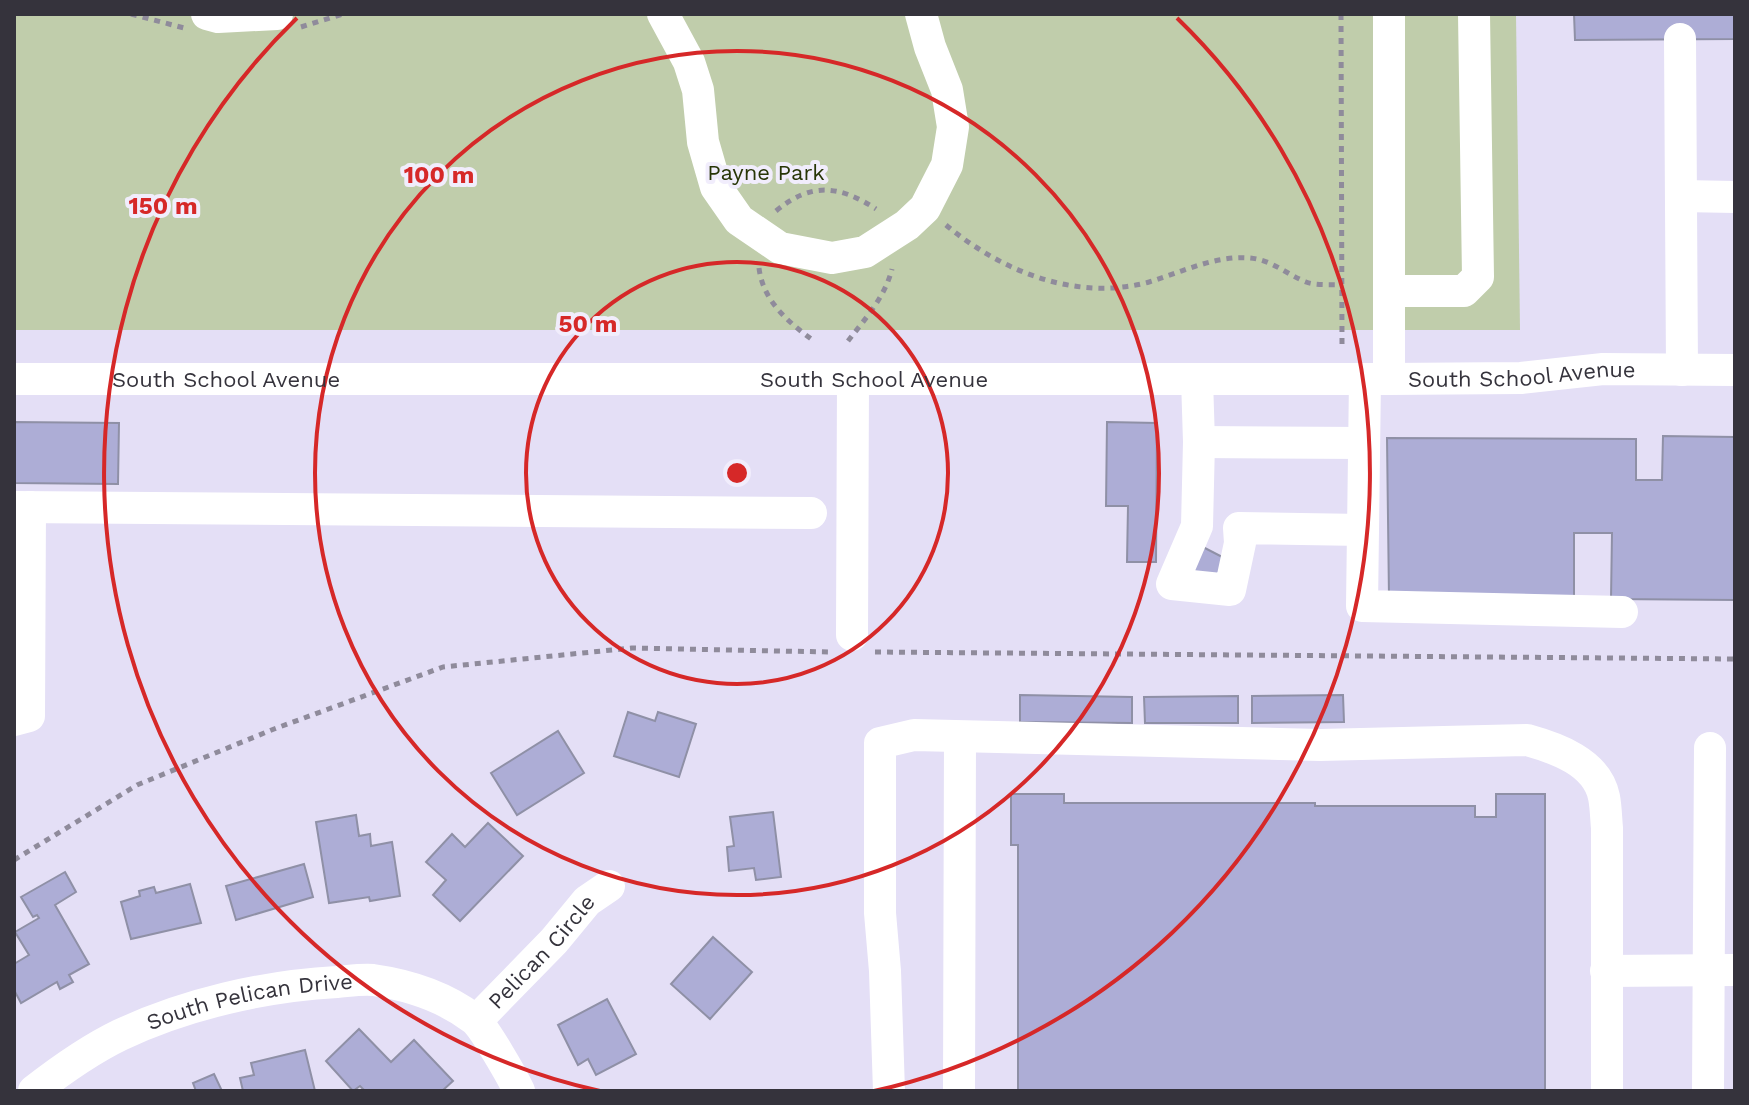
<svg xmlns="http://www.w3.org/2000/svg" width="1749" height="1105" viewBox="0 0 1749 1105" font-family="'Work Sans',sans-serif">
	<style>
		.green { fill: #c0cdab }
		.building { fill: #adadd6; stroke: #8f90a6; stroke-width: 2 }
		.lines { fill: none; stroke-linecap: round; stroke-linejoin: round }
		.path { stroke: #8f8b9b; stroke-width: 5; stroke-dasharray: 6 6; stroke-linecap: butt }
		.minor { stroke: #fff; stroke-width: 32 }
		.ring { fill: none; stroke: #d62828; stroke-width: 4 }
		.labels { text-anchor: middle; dominant-baseline: central; stroke-width: 8; stroke-linejoin: round; paint-order: stroke }
		.park-label { font-size: 22px; fill: #273506; stroke: #f1edfc }
		.street-label { font-size: 22px; fill: #35333c; stroke: #f1edfc }
		.centre { fill: #d62828; stroke: #f1edfc; stroke-width: 4 }
		.ring-label { font-size: 24px; text-anchor: middle; font-weight: bold; fill: #d62828; stroke: #f1edfc; stroke-width: 8; stroke-linejoin: round; paint-order: stroke }
	</style>
	<rect width="100%" height="100%" fill="#e4dff6"/>
	<path class="green" d="M 14,14 L 1516,14 L 1520,330 L 14,330 Z"/>
	<g class="building">
		<path d="M 1574,14 L 1735,14 L 1735,39 L 1575,40 Z"/>
		<path d="M 14,422 L 119,423 L 118,484 L 14,483 Z"/>
		<path d="M 1107,422 L 1157,423 L 1156,562 L 1127,562 L 1128,506 L 1106,506 Z"/>
		<path d="M 1663,436 L 1735,437 L 1735,600 L 1611,599 L 1612,533 L 1574,533 L 1574,599 L 1389,598 L 1387,438 L 1636,439 L 1636,480 L 1662,480 Z"/>
		<path d="M 1199,545 L 1232,562 L 1220,587 L 1186,571 Z"/>
		<path d="M 1020,695 L 1132,697 L 1132,723 L 1020,722 Z"/>
		<path d="M 1343,695 L 1344,722 L 1252,723 L 1252,696 Z"/>
		<path d="M 1238,696 L 1238,723 L 1145,723 L 1144,697 Z"/>
		<path d="M 628,712 L 655,721 L 658,712 L 696,724 L 679,777 L 614,756 Z"/>
		<path d="M 558,731 L 584,773 L 517,815 L 491,773 Z"/>
		<path d="M 1011,794 L 1064,794 L 1064,803 L 1315,803 L 1315,806 L 1475,806 L 1475,817 L 1496,817 L 1496,794 L 1545,794 L 1545,1091 L 1018,1091 L 1018,845 L 1011,845 Z"/>
		<path d="M 773,812 L 781,877 L 756,880 L 754,868 L 729,871 L 727,847 L 734,846 L 730,817 Z"/>
		<path d="M 356,815 L 359,836 L 370,834 L 371,846 L 392,842 L 400,896 L 370,901 L 369,897 L 329,903 L 316,822 Z"/>
		<path d="M 488,823 L 523,856 L 460,921 L 433,895 L 446,880 L 426,862 L 452,834 L 465,847 Z"/>
		<path d="M 304,864 L 313,897 L 236,920 L 226,886 Z"/>
		<path d="M 65,872 L 76,892 L 55,905 L 89,964 L 69,975 L 73,982 L 60,989 L 57,982 L 21,1003 L 14,990 L 14,964 L 29,955 L 15,932 L 39,918 L 37,915 L 33,917 L 21,897 Z"/>
		<path d="M 190,884 L 201,923 L 131,939 L 121,902 L 140,896 L 139,891 L 154,887 L 156,893 Z"/>
		<path d="M 713,937 L 752,972 L 710,1019 L 671,984 Z"/>
		<path d="M 607,999 L 636,1054 L 596,1075 L 588,1059 L 578,1065 L 558,1025 Z"/>
		<path d="M 359,1029 L 391,1062 L 414,1040 L 453,1081 L 442,1091 L 365,1091 L 360,1086 L 353,1091 L 326,1061 Z"/>
		<path d="M 305,1050 L 315,1091 L 243,1091 L 240,1078 L 254,1075 L 251,1063 Z"/>
		<path d="M 214,1074 L 222,1091 L 196,1091 L 193,1083 Z"/>
	</g>
	<g class="lines">
		<g class="path">
			<path d="M 131,14 L 184,28"/>
			<path d="M 1341,14 L 1342,344"/>
			<path d="M 301,27 L 343,14"/>
			<path d="M 776,211 C 811,182 839,185 876,209"/>
			<path d="M 946,225 C 1001,271 1076,302 1149,282 C 1182,272 1216,255 1250,258 C 1272,260 1286,274 1306,282 C 1316,286 1331,284 1342,285"/>
			<path d="M 759,268 C 763,301 788,322 814,341"/>
			<path d="M 848,341 C 865,319 885,297 892,269"/>
			<path d="M 875,652 L 1735,659"/>
			<path d="M 14,860 L 137,785 L 274,729 L 443,667 L 632,648 L 829,652"/>
		</g>
		<g class="minor">
			<path d="M 207,14 L 218,17 L 277,14"/>
			<path d="M 663,14 L 689,62 L 698,90 L 703,142 L 716,187 L 739,220 L 780,248 L 832,258 L 865,252 L 907,225 L 925,208 L 947,165 L 953,127 L 947,90 L 930,47 L 921,14"/>
			<path d="M 1680,39 L 1682,370"/>
			<path d="M 1681,196 L 1735,197"/>
			<path d="M 1389,291 L 1464,291 L 1478,277 L 1474,14"/>
			<path id="s1" d="M 14,379 L 1389,379 L 1521,378 L 1603,369 L 1735,370"/>
			<path d="M 1197,379 L 1199,442 L 1197,526 L 1172,584 L 1230,590 L 1240,543 L 1239,528 L 1363,530"/>
			<path d="M 1365,379 L 1362,606 L 1622,612"/>
			<path d="M 1389,379 L 1389,14"/>
			<path d="M 1199,442 L 1364,443"/>
			<path d="M 14,507 L 811,513"/>
			<path d="M 852,635 L 853,380"/>
			<path d="M 14,720 L 29,716 L 30,507"/>
			<path d="M 1606,971 L 1735,970"/>
			<path id="s2" d="M 477,1020 L 554,941 L 587,901 L 609,886"/>
			<path id="s3" d="M 34,1091 C 61,1070 89,1050 120,1035 C 186,1004 264,986 337,982 C 349,981 362,979 373,980 C 409,985 445,997 474,1019 C 484,1027 513,1078 519,1091"/>
			<path d="M 889,1091 L 885,971 L 880,913 L 880,743 L 914,735 L 1320,745 L 1527,740 C 1556,748 1597,762 1604,797 C 1606,807 1606,818 1607,828 L 1607,1091"/>
			<path d="M 959,1091 L 960,737"/>
			<path d="M 1708,1091 L 1710,748"/>
		</g>
	</g>
	<g class="ring">
		<circle cx="737" cy="473" r="211"/>
		<circle cx="737" cy="473" r="422"/>
		<path d="M600 1091A633 633 0 0 1 297 18M1177 18A633 633 0 0 1 874 1091"/>
	</g>
	<g class="labels">
		<g class="park-label">
			<text x="766" y="172">Payne Park</text>
		</g>
		<g class="street-label">
			<text stroke="none"><textPath href="#s1" startOffset="1508">South School Avenue</textPath></text>
			<text stroke="none"><textPath href="#s1" startOffset="212">South School Avenue</textPath></text>
			<text stroke="none"><textPath href="#s1" startOffset="860">South School Avenue</textPath></text>
			<text stroke="none"><textPath href="#s2" startOffset="94">Pelican Circle</textPath></text>
			<text stroke="none"><textPath href="#s3" startOffset="238">South Pelican Drive</textPath></text>
		</g>
	</g>
	<circle cx="737" cy="473" r="12" class="centre"/>
	<g class="ring-label">
		<text x="439" y="183">100 m</text>
		<text x="163" y="214">150 m</text>
		<text x="588" y="332">50 m</text>
	</g>
	<rect width="1749" height="1105" fill="none" stroke="#35333c" stroke-width="32"/>
</svg>
